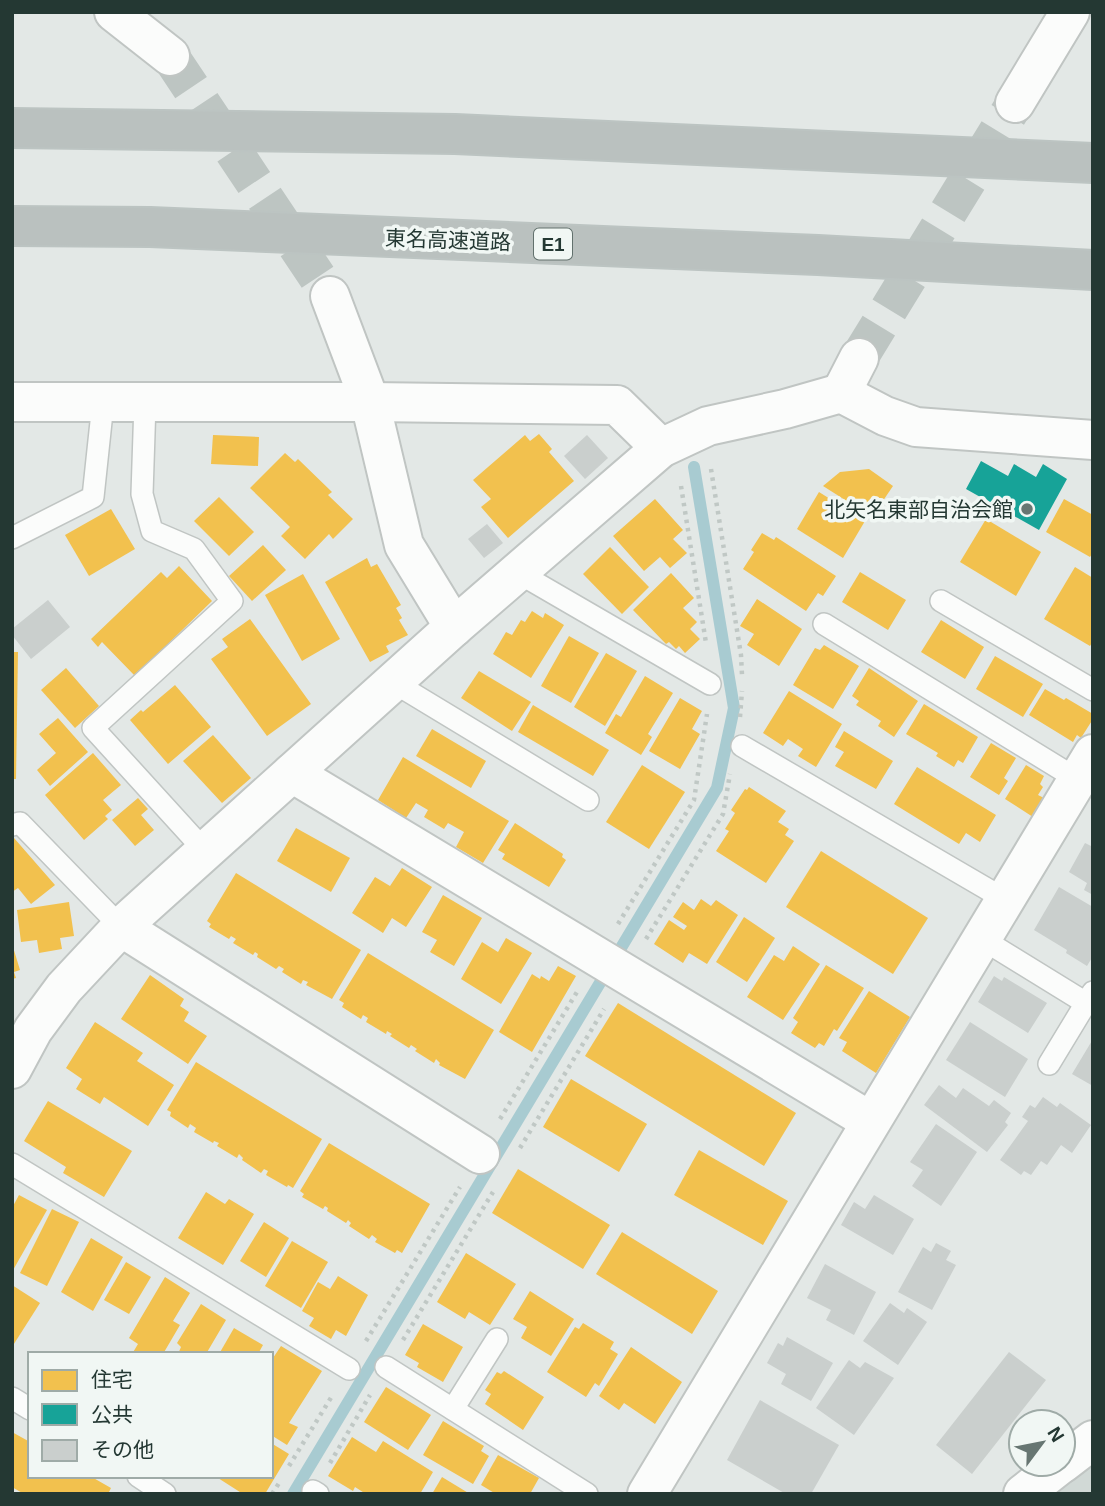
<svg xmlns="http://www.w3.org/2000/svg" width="1105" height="1506" viewBox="0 0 1105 1506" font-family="Arial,'Noto Sans JP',sans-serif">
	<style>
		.built { fill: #d1d9d6 }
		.homes { fill: #f2c14e }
		.public { fill: #17a398 }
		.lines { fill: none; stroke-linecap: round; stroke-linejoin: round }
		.stream { stroke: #a8cbd1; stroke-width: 12 }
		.building { fill: #cacfcd }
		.street-tunnel { stroke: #bdc5c2; stroke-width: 38; stroke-dasharray: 38 19; stroke-linecap: butt }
		.lane-casing { stroke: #c0c5c3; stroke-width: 24 }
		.street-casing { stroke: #c0c5c3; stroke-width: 42 }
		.highway-casing { stroke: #bcc4c2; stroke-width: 42 }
		.path { stroke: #c0c8c5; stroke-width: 4.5; stroke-dasharray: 3.5 5; stroke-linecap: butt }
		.lane { stroke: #fbfcfb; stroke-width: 21 }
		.street { stroke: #fbfcfb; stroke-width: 38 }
		.highway { stroke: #bac1bf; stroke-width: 38 }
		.poi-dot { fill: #677672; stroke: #f1f7f4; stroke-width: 2.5 }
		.labels { text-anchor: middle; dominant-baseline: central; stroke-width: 7; stroke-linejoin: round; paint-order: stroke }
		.shield { fill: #f1f7f4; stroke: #62716d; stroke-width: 2 }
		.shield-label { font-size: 19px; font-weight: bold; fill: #243833 }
		.street-label { font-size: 21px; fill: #243833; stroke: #f1f7f4 }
		.poi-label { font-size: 21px; fill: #243833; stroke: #f1f7f4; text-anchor: end }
	</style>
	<rect width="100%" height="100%" fill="#e3e8e6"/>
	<path class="built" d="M 1093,1454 L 1093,1494 L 1043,1494 Z"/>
	<g class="homes">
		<path d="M 539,434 L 552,449 L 549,452 L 574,481 L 508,538 L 481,507 L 491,499 L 473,480 L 525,435 L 530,441 Z"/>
		<path d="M 213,435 L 259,437 L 258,466 L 211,464 Z"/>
		<path d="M 285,453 L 295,462 L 298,459 L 332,492 L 328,495 L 353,519 L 333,539 L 329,534 L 305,559 L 281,536 L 290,527 L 250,488 Z"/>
		<path d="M 869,469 L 893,486 L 872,517 L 823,486 L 840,472 Z"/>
		<path d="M 819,492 L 865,521 L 843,558 L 797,529 Z"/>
		<path d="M 219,497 L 254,532 L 229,556 L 194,521 Z"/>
		<path d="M 655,499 L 683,530 L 673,539 L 687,553 L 670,568 L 660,557 L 644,571 L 613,536 Z"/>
		<path d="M 1064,499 L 1093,515 L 1093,552 L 1090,557 L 1046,532 Z"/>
		<path d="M 111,509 L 135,549 L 89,576 L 65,535 Z"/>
		<path d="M 986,519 L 1041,552 L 1016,596 L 960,562 Z"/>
		<path d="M 762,533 L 774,540 L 776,537 L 836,576 L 823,596 L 818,593 L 806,611 L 743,569 L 754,552 L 751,550 Z"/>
		<path d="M 263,545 L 286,570 L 252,601 L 229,576 Z"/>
		<path d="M 610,547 L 649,587 L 622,614 L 583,574 Z"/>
		<path d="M 367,558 L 371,567 L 377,564 L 401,605 L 396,608 L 402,618 L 399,620 L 408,635 L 386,646 L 389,652 L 370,662 L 325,582 Z"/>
		<path d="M 179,566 L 212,601 L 135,676 L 102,642 L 98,647 L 91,639 L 161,572 L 167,578 Z"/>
		<path d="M 1075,567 L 1093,578 L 1093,641 L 1090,646 L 1044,619 Z"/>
		<path d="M 860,572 L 906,600 L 888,630 L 842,602 Z"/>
		<path d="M 671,573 L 694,598 L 683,608 L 697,622 L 690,629 L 700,639 L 685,653 L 679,646 L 676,649 L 669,642 L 666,644 L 633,610 Z"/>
		<path d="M 303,574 L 340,639 L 302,661 L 265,595 Z"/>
		<path d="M 757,599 L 802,629 L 779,666 L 747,645 L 754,634 L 740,626 Z"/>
		<path d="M 532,611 L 543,618 L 545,613 L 564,625 L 531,678 L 493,654 L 506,632 L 512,635 L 521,620 L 525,622 Z"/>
		<path d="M 250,619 L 311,704 L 267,736 L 211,659 L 228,647 L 222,639 Z"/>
		<path d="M 941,620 L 984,647 L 965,679 L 921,652 Z"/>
		<path d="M 569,636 L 599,653 L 571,703 L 541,686 Z"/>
		<path d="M 824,645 L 859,666 L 833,709 L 793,685 L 815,648 L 820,650 Z"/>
		<path d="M 12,652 L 18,652 L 16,779 L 12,779 Z"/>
		<path d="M 606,653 L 637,671 L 605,726 L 574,707 Z"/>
		<path d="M 995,656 L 1043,684 L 1023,717 L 976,689 Z"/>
		<path d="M 66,668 L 99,706 L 75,728 L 41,690 Z"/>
		<path d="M 869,668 L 918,701 L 894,737 L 878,726 L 881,721 L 856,705 L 859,701 L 852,696 Z"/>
		<path d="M 479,671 L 531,702 L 512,731 L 461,698 Z"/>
		<path d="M 645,676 L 673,693 L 648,734 L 652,737 L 641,755 L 605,733 L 616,714 L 621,717 Z"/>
		<path d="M 175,685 L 211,727 L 168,764 L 130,720 L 141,710 L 143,712 Z"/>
		<path d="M 1045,689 L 1064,700 L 1066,698 L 1093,714 L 1093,719 L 1081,738 L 1077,735 L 1073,742 L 1029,715 Z"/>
		<path d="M 789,691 L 842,724 L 816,767 L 798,756 L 803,749 L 788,739 L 783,746 L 763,733 Z"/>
		<path d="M 680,698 L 702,711 L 692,729 L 700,734 L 680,769 L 649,751 Z"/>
		<path d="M 924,704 L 978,737 L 963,763 L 958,760 L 954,767 L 936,756 L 938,753 L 906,734 Z"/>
		<path d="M 533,705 L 609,750 L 593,776 L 518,732 Z"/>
		<path d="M 58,718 L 88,752 L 50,786 L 37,770 L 56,753 L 39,734 Z"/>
		<path d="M 432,729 L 486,761 L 471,788 L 416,756 Z"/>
		<path d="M 844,731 L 893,761 L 876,789 L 835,766 L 844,752 L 835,747 Z"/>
		<path d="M 213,735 L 251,778 L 222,803 L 183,761 Z"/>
		<path d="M 991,743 L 1016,758 L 1004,778 L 1008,781 L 999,795 L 970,777 Z"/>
		<path d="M 93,753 L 121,785 L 103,800 L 112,810 L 105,816 L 108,819 L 84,840 L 45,795 Z"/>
		<path d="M 403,757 L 509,821 L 483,863 L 456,847 L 464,832 L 448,823 L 444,829 L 424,817 L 428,810 L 416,803 L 406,818 L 378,800 Z"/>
		<path d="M 642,765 L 685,792 L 649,849 L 606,822 Z"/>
		<path d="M 1026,765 L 1044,776 L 1040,784 L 1043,787 L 1038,795 L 1044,798 L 1033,817 L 1005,799 Z"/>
		<path d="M 917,767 L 996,815 L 980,842 L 966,833 L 959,844 L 894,804 Z"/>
		<path d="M 749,787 L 786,811 L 778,822 L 789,829 L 785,835 L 794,841 L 766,883 L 716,851 L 729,831 L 725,829 L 735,813 L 731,810 L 745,789 L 747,790 Z"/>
		<path d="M 138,798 L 148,809 L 141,815 L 154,830 L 135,846 L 112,820 Z"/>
		<path d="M 515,823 L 563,854 L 562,857 L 566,860 L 549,887 L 502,859 L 505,854 L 498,850 Z"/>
		<path d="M 296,828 L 350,858 L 331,892 L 277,861 Z"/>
		<path d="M 14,838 L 55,885 L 31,904 L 18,888 L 12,892 Z"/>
		<path d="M 821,851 L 928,918 L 893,974 L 786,907 Z"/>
		<path d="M 402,868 L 432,887 L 406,927 L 392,918 L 383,933 L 352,913 L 375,877 L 390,886 Z"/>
		<path d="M 236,873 L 361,950 L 332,999 L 306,985 L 308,982 L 303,980 L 301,984 L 282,972 L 284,969 L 279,966 L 276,969 L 257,957 L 258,954 L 255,952 L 253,955 L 233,943 L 236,939 L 231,936 L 229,939 L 209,927 L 211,924 L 207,921 Z"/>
		<path d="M 443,895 L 482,918 L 454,966 L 430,952 L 437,940 L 422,932 Z"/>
		<path d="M 701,899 L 711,906 L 716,900 L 738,915 L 707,964 L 689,953 L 683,963 L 654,944 L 669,920 L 684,930 L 687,926 L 673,917 L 683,902 L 694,910 Z"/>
		<path d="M 69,902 L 74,936 L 60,938 L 62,949 L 39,953 L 37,940 L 21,942 L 17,910 Z"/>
		<path d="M 744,917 L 775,938 L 747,982 L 716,962 Z"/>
		<path d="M 506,938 L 532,953 L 501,1004 L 461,979 L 482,942 L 498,952 Z"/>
		<path d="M 793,946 L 820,964 L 783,1020 L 747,997 L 774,955 L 784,961 Z"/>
		<path d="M 13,947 L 20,970 L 14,972 L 16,978 L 12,979 Z"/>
		<path d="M 368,953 L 494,1030 L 465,1079 L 439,1065 L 440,1063 L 436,1059 L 434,1063 L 415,1051 L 417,1049 L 411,1045 L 409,1048 L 390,1036 L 392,1034 L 387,1031 L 386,1034 L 366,1022 L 368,1018 L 363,1015 L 361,1019 L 342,1007 L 344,1003 L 339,1000 Z"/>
		<path d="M 826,965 L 864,988 L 837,1031 L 834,1029 L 824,1046 L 819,1043 L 815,1048 L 791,1033 L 798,1022 L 793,1018 Z"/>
		<path d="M 558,966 L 576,976 L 532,1052 L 499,1032 L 532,974 L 540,979 L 541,976 L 549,981 Z"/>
		<path d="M 150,975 L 184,999 L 180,1006 L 189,1012 L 184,1021 L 207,1036 L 188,1064 L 121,1019 Z"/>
		<path d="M 869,991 L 910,1017 L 876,1073 L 842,1051 L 847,1042 L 839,1038 Z"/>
		<path d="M 618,1003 L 796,1113 L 764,1166 L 585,1056 Z"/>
		<path d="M 95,1022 L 143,1053 L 137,1061 L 174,1085 L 148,1126 L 104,1097 L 100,1104 L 76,1089 L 82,1079 L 66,1068 Z"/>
		<path d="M 196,1062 L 322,1139 L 293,1188 L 288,1185 L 287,1187 L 266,1175 L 268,1171 L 264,1169 L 261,1173 L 242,1160 L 243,1158 L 239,1154 L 237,1158 L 217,1146 L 219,1143 L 214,1141 L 213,1143 L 194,1132 L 196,1128 L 190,1124 L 188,1128 L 170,1116 L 171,1112 L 167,1110 Z"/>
		<path d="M 571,1079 L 647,1124 L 619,1172 L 543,1127 Z"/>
		<path d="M 48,1101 L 132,1151 L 104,1197 L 63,1173 L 66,1167 L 24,1141 Z"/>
		<path d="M 329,1143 L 430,1204 L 402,1253 L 397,1250 L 395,1253 L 375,1242 L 377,1239 L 372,1235 L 369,1239 L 349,1226 L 351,1223 L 348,1220 L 346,1223 L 327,1211 L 328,1208 L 325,1206 L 323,1209 L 302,1197 L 304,1194 L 300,1191 Z"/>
		<path d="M 699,1150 L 788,1201 L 763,1245 L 674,1195 Z"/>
		<path d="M 518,1169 L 610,1225 L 583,1269 L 492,1213 Z"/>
		<path d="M 206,1192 L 225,1204 L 229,1199 L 254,1214 L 223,1265 L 178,1238 Z"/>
		<path d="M 19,1195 L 47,1210 L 12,1272 L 12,1208 Z"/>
		<path d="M 52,1209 L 79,1222 L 47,1286 L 20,1273 Z"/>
		<path d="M 264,1222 L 289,1238 L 266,1277 L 240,1261 Z"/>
		<path d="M 622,1232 L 718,1291 L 692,1334 L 596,1274 Z"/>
		<path d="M 91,1238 L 123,1257 L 93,1311 L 61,1292 Z"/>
		<path d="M 292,1241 L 328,1262 L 301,1308 L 265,1286 Z"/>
		<path d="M 466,1253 L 516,1284 L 490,1325 L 469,1312 L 465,1319 L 437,1302 Z"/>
		<path d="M 126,1262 L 151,1277 L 129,1314 L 104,1300 Z"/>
		<path d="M 338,1276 L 368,1295 L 346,1336 L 336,1330 L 331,1339 L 309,1326 L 314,1318 L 302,1311 L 318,1282 L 330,1289 Z"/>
		<path d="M 165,1277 L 190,1293 L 173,1321 L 180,1325 L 163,1354 L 132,1354 L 138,1344 L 129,1338 Z"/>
		<path d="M 12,1285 L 40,1303 L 12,1347 Z"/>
		<path d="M 530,1291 L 574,1319 L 551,1356 L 521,1338 L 527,1327 L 513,1319 Z"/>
		<path d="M 201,1304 L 226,1320 L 206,1354 L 178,1354 L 181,1347 L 177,1343 Z"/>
		<path d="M 583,1323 L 614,1342 L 610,1349 L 618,1354 L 599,1386 L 595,1383 L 586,1397 L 547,1372 L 575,1327 L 579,1329 Z"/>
		<path d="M 423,1324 L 463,1347 L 443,1382 L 417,1367 L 419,1363 L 405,1355 Z"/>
		<path d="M 234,1328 L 263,1345 L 258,1354 L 219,1354 Z"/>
		<path d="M 281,1346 L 322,1371 L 289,1423 L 298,1427 L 287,1445 L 271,1435 L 271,1361 Z"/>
		<path d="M 631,1347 L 682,1382 L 655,1424 L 624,1403 L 619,1410 L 599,1396 Z"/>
		<path d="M 504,1371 L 544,1397 L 523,1430 L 485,1404 L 491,1394 L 485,1390 L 497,1372 L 501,1374 Z"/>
		<path d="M 386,1387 L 431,1415 L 408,1450 L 364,1422 Z"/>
		<path d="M 443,1421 L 484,1446 L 481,1451 L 489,1456 L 473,1484 L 423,1455 Z"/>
		<path d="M 12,1432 L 30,1442 L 30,1476 L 90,1476 L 111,1488 L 108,1494 L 24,1494 L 12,1487 Z"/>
		<path d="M 352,1437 L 376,1452 L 383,1441 L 433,1472 L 420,1494 L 366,1494 L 355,1487 L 353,1491 L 328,1476 Z"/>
		<path d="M 271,1443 L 289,1454 L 265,1494 L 243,1494 L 218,1478 L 219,1476 L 271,1476 Z"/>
		<path d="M 498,1455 L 539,1478 L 530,1494 L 496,1494 L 481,1485 Z"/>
		<path d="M 442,1477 L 470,1494 L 432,1494 Z"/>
	</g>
	<path class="public" d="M 981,461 L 1008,476 L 1014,464 L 1036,477 L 1043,464 L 1067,479 L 1039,530 L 966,489 Z"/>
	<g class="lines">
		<path class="stream" d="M 293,1494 L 717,788 L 734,708 L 694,467"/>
	</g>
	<g class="building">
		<path d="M 587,435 L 608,458 L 585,479 L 564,456 Z"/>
		<path d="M 487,524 L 503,543 L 484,558 L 468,539 Z"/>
		<path d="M 48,600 L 70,627 L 31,659 L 12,635 L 12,629 Z"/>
		<path d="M 1085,843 L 1093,847 L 1093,895 L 1084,890 L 1087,883 L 1069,872 Z"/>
		<path d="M 1059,887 L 1093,907 L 1093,956 L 1087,966 L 1066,953 L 1067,950 L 1034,930 Z"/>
		<path d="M 994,976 L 1002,981 L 1004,977 L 1047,1003 L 1028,1033 L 978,1002 Z"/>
		<path d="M 970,1022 L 1028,1059 L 1005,1097 L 946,1060 Z"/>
		<path d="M 1093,1039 L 1093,1086 L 1072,1074 Z"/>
		<path d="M 939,1085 L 956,1098 L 963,1088 L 989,1106 L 994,1100 L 1011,1113 L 1005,1122 L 1008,1125 L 987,1152 L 924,1105 Z"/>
		<path d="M 1043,1097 L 1057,1107 L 1060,1103 L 1091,1125 L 1072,1153 L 1061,1145 L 1047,1165 L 1041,1161 L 1031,1175 L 1024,1171 L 1021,1175 L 1000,1160 L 1028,1121 L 1022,1117 L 1030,1105 L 1035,1108 Z"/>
		<path d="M 936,1124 L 977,1152 L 941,1206 L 912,1186 L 923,1170 L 910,1162 Z"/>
		<path d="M 874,1195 L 914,1219 L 893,1255 L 841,1225 L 854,1202 L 865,1209 Z"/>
		<path d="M 936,1243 L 951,1251 L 946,1260 L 956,1265 L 932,1310 L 898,1292 L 923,1247 L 931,1252 Z"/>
		<path d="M 825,1264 L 876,1292 L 854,1335 L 826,1320 L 831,1310 L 807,1298 Z"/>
		<path d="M 890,1303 L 904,1313 L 907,1308 L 927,1322 L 898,1365 L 863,1341 Z"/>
		<path d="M 787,1337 L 833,1363 L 811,1401 L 781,1384 L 786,1374 L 767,1363 L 778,1343 L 783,1346 Z"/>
		<path d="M 1009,1352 L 1046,1380 L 972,1474 L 936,1445 Z"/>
		<path d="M 849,1360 L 860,1368 L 865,1362 L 894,1378 L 854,1435 L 816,1408 Z"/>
		<path d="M 760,1400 L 839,1445 L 811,1494 L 786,1494 L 727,1460 Z"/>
	</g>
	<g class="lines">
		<g class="street-tunnel">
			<path d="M 170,56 L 330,296"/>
			<path d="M 859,358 L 1015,103"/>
		</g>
		<g class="lane-casing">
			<g id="lane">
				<path d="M 145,403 L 142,494 L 152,531 L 194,549 L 232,601 L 93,728 L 205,851"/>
				<path d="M 12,538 L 93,497 L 103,403"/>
				<path d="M 517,572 L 710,684"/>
				<path d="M 941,601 L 1093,690"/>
				<path d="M 824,624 L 1077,779"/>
				<path d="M 393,682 L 588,800"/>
				<path d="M 742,746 L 1006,900"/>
				<path d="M 12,825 L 20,823 L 121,927"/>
				<path d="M 982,939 L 1086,1003 L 1093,992"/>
				<path d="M 1049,1064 L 1086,1003"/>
				<path d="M 12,1164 L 349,1369"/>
				<path d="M 386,1367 L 587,1494"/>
				<path d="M 12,1398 L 30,1409"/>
				<path d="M 453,1409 L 497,1339"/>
				<path d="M 138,1476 L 165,1494"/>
				<path d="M 313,1491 L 318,1494"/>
			</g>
		</g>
		<g class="street-casing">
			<g id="street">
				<path d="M 114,12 L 170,56"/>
				<path d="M 1015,103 L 1070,12"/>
				<path d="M 330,296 L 370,402 L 404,545 L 454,627"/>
				<path d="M 841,393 L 859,358"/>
				<path d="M 12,402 L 370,402 L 617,405 L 661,448"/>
				<path d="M 292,773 L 870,1121"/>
				<path d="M 121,927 L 480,1154"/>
				<path d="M 12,1069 L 33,1030 L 64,988 L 121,927 L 454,627 L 661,448 L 708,426 L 785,409 L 841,393 L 885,416 L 916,427 L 1093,440"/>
				<path d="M 1063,1463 L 1093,1440"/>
				<path d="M 647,1494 L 1093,754"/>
				<path d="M 1023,1494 L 1061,1464"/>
			</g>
		</g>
		<g class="highway-casing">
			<g id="highway">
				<path d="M 12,128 L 455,134 L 1093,163"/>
				<path d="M 12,226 L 150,227 L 818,255 L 1093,270"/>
			</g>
		</g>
		<g class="path">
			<path d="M 711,469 L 741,655 L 742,675"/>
			<path d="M 681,486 L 706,643"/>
			<path d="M 740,717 L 742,691"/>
			<path d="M 618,924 L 694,800 L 707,714"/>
			<path d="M 646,939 L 723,814 L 730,774"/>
			<path d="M 500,1119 L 577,992"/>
			<path d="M 520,1148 L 604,1009"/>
			<path d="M 403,1340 L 493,1192"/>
			<path d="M 366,1341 L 460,1187"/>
			<path d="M 330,1463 L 370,1395"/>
			<path d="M 289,1466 L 332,1396"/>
			<path d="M 272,1494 L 281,1480"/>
		</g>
		<use href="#lane" class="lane"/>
		<use href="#street" class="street"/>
		<use href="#highway" class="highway"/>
	</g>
	<circle class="poi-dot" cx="1027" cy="509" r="7"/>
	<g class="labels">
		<rect class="shield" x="534" y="228.5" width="38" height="31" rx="5"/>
		<g class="shield-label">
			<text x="553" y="244">E1</text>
		</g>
		<g class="street-label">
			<text transform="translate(448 240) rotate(2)">東名高速道路</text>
		</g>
		<g class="poi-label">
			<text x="1013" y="509">北矢名東部自治会館</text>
		</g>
	</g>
	<rect width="1105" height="1506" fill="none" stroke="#243833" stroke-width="28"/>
	<rect x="28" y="1352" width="245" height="126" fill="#f1f7f4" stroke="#9faba7" stroke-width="2"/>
	<rect x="42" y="1370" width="35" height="21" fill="#f2c14e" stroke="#9faba7" stroke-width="2"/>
	<text x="91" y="1387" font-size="21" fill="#243833">住宅</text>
	<rect x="42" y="1404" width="35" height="21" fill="#17a398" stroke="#9faba7" stroke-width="2"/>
	<text x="91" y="1422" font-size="21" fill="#243833">公共</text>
	<rect x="42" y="1440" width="35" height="21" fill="#cacfcd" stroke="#9faba7" stroke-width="2"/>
	<text x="91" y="1457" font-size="21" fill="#243833">その他</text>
	<g transform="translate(1042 1443) rotate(58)"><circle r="33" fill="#f1f7f4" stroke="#9faba7" stroke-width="2"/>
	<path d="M0-5L12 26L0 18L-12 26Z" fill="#677672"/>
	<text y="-10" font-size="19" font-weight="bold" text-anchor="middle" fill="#243833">N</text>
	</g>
</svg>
